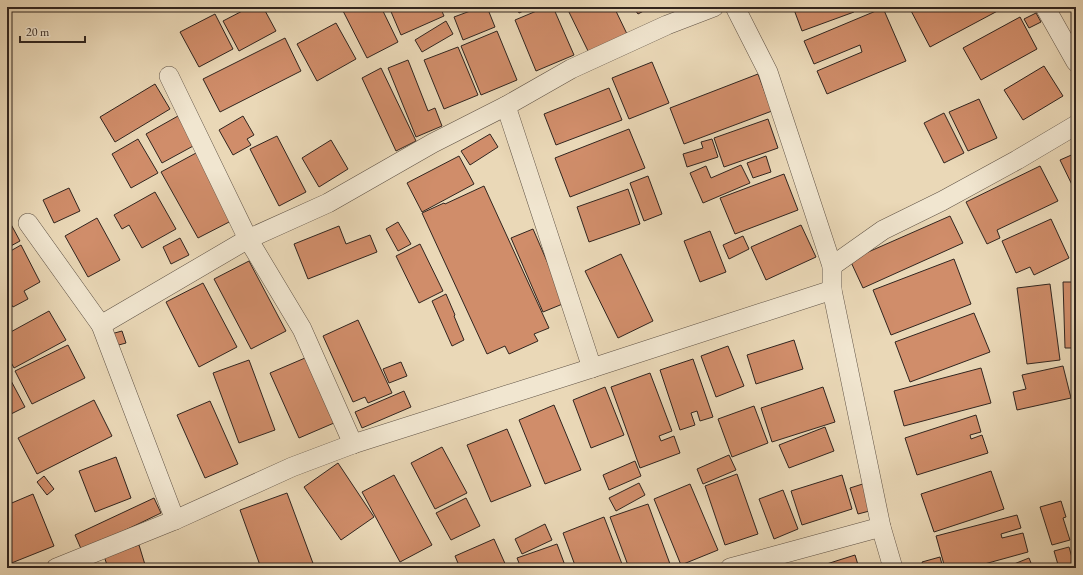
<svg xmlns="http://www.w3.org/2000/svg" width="1083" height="575" viewBox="0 0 1083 575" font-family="'EB Garamond',serif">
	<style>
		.building { fill: #d08d6a; stroke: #31251f }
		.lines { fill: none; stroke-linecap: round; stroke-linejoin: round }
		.minor-casing { stroke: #5f5245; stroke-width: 20 }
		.minor { stroke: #f1e6d0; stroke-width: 19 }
	</style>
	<rect width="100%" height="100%" fill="#ead8b7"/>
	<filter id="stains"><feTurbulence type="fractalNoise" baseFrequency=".005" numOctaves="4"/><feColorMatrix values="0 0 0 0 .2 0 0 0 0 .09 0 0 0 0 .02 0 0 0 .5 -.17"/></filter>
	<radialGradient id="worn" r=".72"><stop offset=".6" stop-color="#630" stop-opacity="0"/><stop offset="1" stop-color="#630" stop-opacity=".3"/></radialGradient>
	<g class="building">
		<path d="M 250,7 L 263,7 L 276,31 L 239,51 L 223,21 Z"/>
		<path d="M 341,7 L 381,7 L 398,42 L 367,58 Z"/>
		<path d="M 389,7 L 440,7 L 444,16 L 401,35 Z"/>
		<path d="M 481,7 L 487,7 L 495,27 L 463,40 L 454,17 Z"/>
		<path d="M 516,7 L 532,7 L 519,13 Z"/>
		<path d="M 546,7 L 553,7 L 574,55 L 536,71 L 515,20 Z"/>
		<path d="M 569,7 L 614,7 L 627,34 L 589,53 L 567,8 Z"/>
		<path d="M 633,7 L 651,7 L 638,14 Z"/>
		<path d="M 793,7 L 853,7 L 854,12 L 802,31 Z"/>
		<path d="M 909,7 L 1005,7 L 930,47 Z"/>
		<path d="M 883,8 L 906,61 L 827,94 L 817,71 L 862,52 L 860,45 L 814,64 L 804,41 Z"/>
		<path d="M 1036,13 L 1041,22 L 1029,28 L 1024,19 Z"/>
		<path d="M 215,14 L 233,49 L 199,67 L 180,32 Z"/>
		<path d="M 1020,17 L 1037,49 L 981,80 L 963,48 Z"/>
		<path d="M 446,21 L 453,34 L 422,52 L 415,40 Z"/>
		<path d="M 336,23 L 356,59 L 317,81 L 297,44 Z"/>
		<path d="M 497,31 L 517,80 L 481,95 L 461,46 Z"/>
		<path d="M 285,38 L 301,71 L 220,112 L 203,79 Z"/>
		<path d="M 458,47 L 478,95 L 444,109 L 424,60 Z"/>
		<path d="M 408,60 L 428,111 L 435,108 L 442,126 L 416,137 L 388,68 Z"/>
		<path d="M 652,62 L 669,103 L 629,119 L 612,78 Z"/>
		<path d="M 1044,66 L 1063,96 L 1023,120 L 1004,90 Z"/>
		<path d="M 381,68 L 416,141 L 396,151 L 362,78 Z"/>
		<path d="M 758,74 L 772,111 L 684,144 L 670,108 Z"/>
		<path d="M 155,84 L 170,109 L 115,142 L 100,117 Z"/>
		<path d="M 609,88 L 622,120 L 556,145 L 544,114 Z"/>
		<path d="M 979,99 L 997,138 L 968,151 L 949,112 Z"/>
		<path d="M 944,113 L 964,153 L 944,163 L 924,123 Z"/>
		<path d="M 178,116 L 195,145 L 162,163 L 146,134 Z"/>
		<path d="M 243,116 L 254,135 L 247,139 L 251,145 L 233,155 L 219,130 Z"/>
		<path d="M 768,119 L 778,148 L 724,167 L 714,138 Z"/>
		<path d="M 629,129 L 645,168 L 570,197 L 555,158 Z"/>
		<path d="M 490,134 L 498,147 L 470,165 L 461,151 Z"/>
		<path d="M 277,136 L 306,192 L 279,206 L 250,149 Z"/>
		<path d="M 138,139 L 158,173 L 131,188 L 112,154 Z"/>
		<path d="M 712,139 L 718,157 L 687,167 L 683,154 L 703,148 L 701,142 Z"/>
		<path d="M 331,140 L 348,169 L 319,187 L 302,158 Z"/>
		<path d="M 196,153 L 233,220 L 198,238 L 161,172 Z"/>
		<path d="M 1076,153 L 1076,193 L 1060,160 Z"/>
		<path d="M 459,156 L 474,184 L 422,212 L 407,183 Z"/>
		<path d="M 766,156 L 771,172 L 753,178 L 747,163 Z"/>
		<path d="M 741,165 L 750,183 L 703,203 L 690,173 L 706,166 L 711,178 Z"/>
		<path d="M 1040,166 L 1058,201 L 997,230 L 1000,238 L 987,244 L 966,202 Z"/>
		<path d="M 784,174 L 798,210 L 735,234 L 720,198 Z"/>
		<path d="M 648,176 L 662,214 L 644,221 L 630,183 Z"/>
		<path d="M 484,186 L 549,328 L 534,334 L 538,341 L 509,354 L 505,346 L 487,354 L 422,213 L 444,203 L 445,204 Z"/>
		<path d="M 69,188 L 80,211 L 54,223 L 43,200 Z"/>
		<path d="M 628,189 L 640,224 L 589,242 L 577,207 Z"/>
		<path d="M 155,192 L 176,229 L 142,248 L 129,225 L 122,229 L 114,215 Z"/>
		<path d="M 950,216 L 963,243 L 863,288 L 850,260 Z"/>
		<path d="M 7,217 L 20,241 L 7,248 Z"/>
		<path d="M 97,218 L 120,260 L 88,277 L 65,236 Z"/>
		<path d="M 1051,219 L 1069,258 L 1034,275 L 1030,267 L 1016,273 L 1002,241 Z"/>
		<path d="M 398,222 L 411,244 L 398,251 L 386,229 Z"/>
		<path d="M 801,225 L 816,257 L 766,280 L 751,247 Z"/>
		<path d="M 339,226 L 346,244 L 370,235 L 377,252 L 308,279 L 294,244 Z"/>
		<path d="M 533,229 L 565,303 L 543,312 L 511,238 Z"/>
		<path d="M 710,231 L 726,272 L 700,282 L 684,241 Z"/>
		<path d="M 743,236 L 749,249 L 729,259 L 723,245 Z"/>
		<path d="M 180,238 L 189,255 L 171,264 L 163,247 Z"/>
		<path d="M 420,244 L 443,291 L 419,303 L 396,256 Z"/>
		<path d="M 21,245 L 40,282 L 24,291 L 28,299 L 13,307 L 7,298 L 7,253 Z"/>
		<path d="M 621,254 L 653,321 L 618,338 L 585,271 Z"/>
		<path d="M 954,259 L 971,304 L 891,335 L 873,290 Z"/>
		<path d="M 249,261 L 286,331 L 251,349 L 214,279 Z"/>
		<path d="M 1063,282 L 1076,282 L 1076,348 L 1065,348 Z"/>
		<path d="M 203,283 L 237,347 L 199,367 L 166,302 Z"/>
		<path d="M 1050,284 L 1060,360 L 1027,364 L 1017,288 Z"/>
		<path d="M 446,294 L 455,315 L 454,316 L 464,340 L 452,346 L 432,301 Z"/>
		<path d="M 49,311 L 66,340 L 14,368 L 7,355 L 7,334 Z"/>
		<path d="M 974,313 L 990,352 L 910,382 L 895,342 Z"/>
		<path d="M 358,320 L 392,393 L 368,403 L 365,397 L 353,402 L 323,336 Z"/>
		<path d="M 122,331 L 126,343 L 115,346 L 111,334 Z"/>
		<path d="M 794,340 L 803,369 L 756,384 L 747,355 Z"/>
		<path d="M 68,345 L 85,378 L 32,404 L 15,371 Z"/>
		<path d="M 728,346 L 744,386 L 716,397 L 701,356 Z"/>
		<path d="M 305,358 L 334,423 L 299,438 L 270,373 Z"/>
		<path d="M 693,359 L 713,417 L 700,421 L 697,411 L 691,413 L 695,425 L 680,430 L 660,370 Z"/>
		<path d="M 249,360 L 275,430 L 239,443 L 213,373 Z"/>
		<path d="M 401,362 L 407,376 L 389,383 L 383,369 Z"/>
		<path d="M 1063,366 L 1071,398 L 1017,410 L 1013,392 L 1026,389 L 1022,375 Z"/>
		<path d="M 981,368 L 991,403 L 904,426 L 894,391 Z"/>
		<path d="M 650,373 L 672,431 L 659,436 L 661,441 L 674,436 L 680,453 L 640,468 L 611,387 Z"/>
		<path d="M 9,377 L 25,407 L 11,414 L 7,406 L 7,378 Z"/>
		<path d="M 605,387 L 624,435 L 591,448 L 573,400 Z"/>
		<path d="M 823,387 L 835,422 L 772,442 L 761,408 Z"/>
		<path d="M 404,391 L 411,407 L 362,428 L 355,412 Z"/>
		<path d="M 94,400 L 112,436 L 37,474 L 18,438 Z"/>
		<path d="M 210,401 L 238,464 L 205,478 L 177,415 Z"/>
		<path d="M 554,405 L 581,470 L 545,484 L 519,420 Z"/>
		<path d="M 754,406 L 768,443 L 732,457 L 718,419 Z"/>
		<path d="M 976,415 L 981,432 L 970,435 L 971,439 L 982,435 L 988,453 L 917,475 L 905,438 Z"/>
		<path d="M 825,427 L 834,451 L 789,468 L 779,445 Z"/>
		<path d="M 507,429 L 531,486 L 491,502 L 467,445 Z"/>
		<path d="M 442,447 L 467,493 L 435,509 L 411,463 Z"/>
		<path d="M 729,455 L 736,470 L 703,484 L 697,469 Z"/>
		<path d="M 116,457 L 131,498 L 95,512 L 79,471 Z"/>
		<path d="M 635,461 L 641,476 L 609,490 L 603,475 Z"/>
		<path d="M 338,463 L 374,517 L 341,540 L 304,487 Z"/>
		<path d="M 991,471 L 1004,509 L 934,532 L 921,494 Z"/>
		<path d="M 737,474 L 758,534 L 725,545 L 705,486 Z"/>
		<path d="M 394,475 L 432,545 L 400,562 L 362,492 Z"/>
		<path d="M 842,475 L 852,509 L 802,525 L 791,491 Z"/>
		<path d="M 44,476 L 54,489 L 47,495 L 37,482 Z"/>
		<path d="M 869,482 L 877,509 L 858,514 L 850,488 Z"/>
		<path d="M 639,483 L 645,495 L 616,511 L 609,498 Z"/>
		<path d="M 690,484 L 718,550 L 681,565 L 654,499 Z"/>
		<path d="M 783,490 L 798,529 L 774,539 L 759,499 Z"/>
		<path d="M 287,493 L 314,566 L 310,568 L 261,568 L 240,510 Z"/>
		<path d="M 33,494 L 54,546 L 9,564 L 7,557 L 7,505 Z"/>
		<path d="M 154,498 L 161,513 L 82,551 L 75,535 Z"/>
		<path d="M 466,498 L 480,526 L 451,540 L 436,513 Z"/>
		<path d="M 1061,501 L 1066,517 L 1063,518 L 1070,540 L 1052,545 L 1040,507 Z"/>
		<path d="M 648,504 L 670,564 L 658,568 L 629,568 L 610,517 Z"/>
		<path d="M 1017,515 L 1021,528 L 1001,534 L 1002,538 L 1023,533 L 1028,552 L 970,568 L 945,568 L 936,536 Z"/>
		<path d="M 604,517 L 622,564 L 611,568 L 576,568 L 563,533 Z"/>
		<path d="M 545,524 L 552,540 L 522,554 L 515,539 Z"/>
		<path d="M 494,539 L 507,568 L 460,568 L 455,556 Z"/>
		<path d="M 557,544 L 566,568 L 521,568 L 517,558 Z"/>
		<path d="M 139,545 L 146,568 L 108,568 L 104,556 Z"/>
		<path d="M 1069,547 L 1075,568 L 1059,568 L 1054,551 Z"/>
		<path d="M 855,555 L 859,568 L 814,568 Z"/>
		<path d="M 940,557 L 943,568 L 924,568 L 922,562 Z"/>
		<path d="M 1029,558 L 1033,568 L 1016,568 L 1014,564 Z"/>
	</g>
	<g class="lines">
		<g class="minor-casing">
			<g id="minor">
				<path d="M 735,7 L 768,72 L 832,266 L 832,290 L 881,527 L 893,568"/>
				<path d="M 1045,7 L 1076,62"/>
				<path d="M 169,76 L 248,239 L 302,329 L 353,444"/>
				<path d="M 506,106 L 592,368"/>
				<path d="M 28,223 L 101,325 L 175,520"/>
				<path d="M 832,266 L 883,230 L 942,201 L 1017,160 L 1076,125"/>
				<path d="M 101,325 L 248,239 L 328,203 L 433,143 L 506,106 L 571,69 L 667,25 L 714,7"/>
				<path d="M 56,568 L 175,520 L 292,467 L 353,444 L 592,368 L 832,290"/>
				<path d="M 730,568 L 881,527"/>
			</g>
		</g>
		<use href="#minor" class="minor"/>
	</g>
	<rect width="1083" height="575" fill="none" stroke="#ead8b7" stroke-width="24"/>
	<rect x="8" y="8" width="1067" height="559" fill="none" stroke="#31251f" stroke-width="2"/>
	<rect x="12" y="12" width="1059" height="551" fill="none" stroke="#31251f"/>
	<path d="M20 36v6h65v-6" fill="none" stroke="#31251f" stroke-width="2"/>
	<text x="26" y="36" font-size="12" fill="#31251f" stroke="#f1e6d0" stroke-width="3" paint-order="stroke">20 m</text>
	<rect width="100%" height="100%" filter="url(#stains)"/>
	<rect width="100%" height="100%" fill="url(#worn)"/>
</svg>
